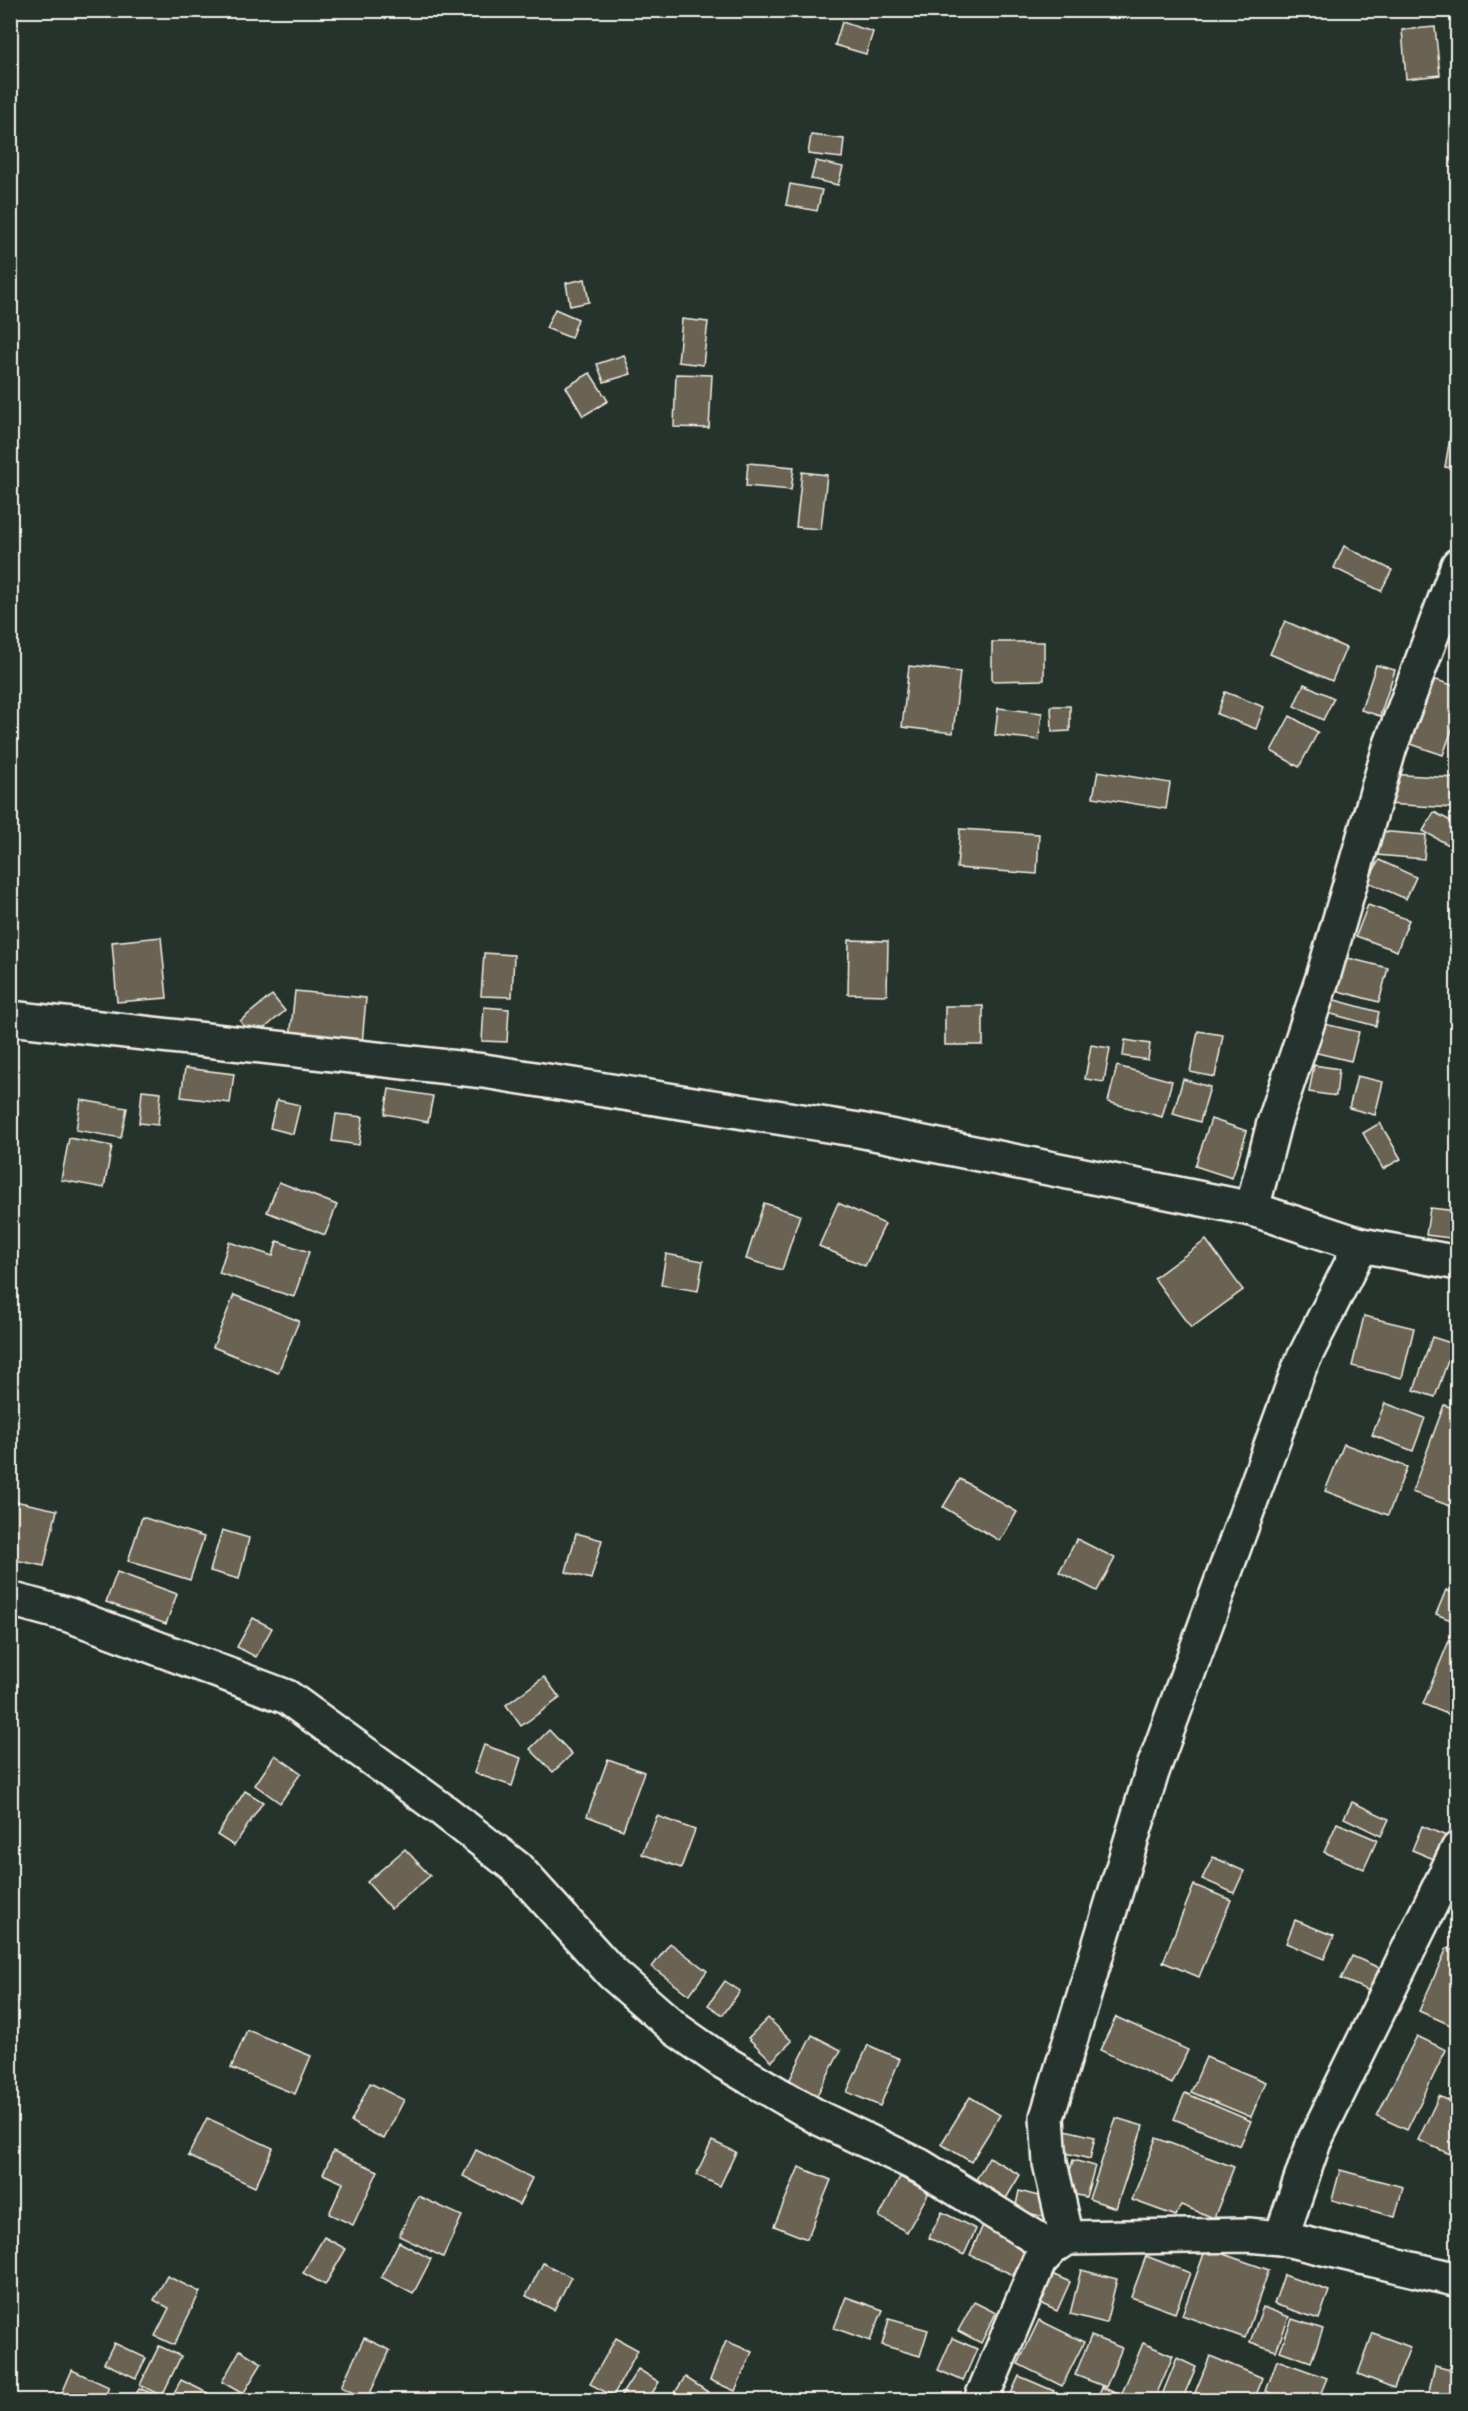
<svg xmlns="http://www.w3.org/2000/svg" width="1468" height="2411" viewBox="0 0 1468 2411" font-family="'Indie Flower',sans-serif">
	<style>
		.building { fill: #6b6453; stroke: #f4f1e8; stroke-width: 1.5 }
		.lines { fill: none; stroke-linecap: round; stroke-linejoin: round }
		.minor-casing { stroke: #f4f1e8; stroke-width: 38 }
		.secondary-casing { stroke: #f4f1e8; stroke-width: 38 }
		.minor { stroke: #26332d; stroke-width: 33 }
		.secondary { stroke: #26332d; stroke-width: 33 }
	</style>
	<rect width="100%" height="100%" fill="#26332d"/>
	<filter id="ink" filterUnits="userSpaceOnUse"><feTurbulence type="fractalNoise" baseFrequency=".0167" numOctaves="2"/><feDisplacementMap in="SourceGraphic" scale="12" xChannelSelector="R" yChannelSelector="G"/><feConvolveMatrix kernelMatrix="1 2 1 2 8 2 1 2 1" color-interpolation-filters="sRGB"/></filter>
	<g filter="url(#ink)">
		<g class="building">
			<path d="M 842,22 L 873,32 L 866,54 L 835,45 Z"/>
			<path d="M 1435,27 L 1440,75 L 1406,79 L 1402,30 Z"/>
			<path d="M 811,135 L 844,139 L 842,158 L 808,154 Z"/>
			<path d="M 816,161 L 843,167 L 838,185 L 811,179 Z"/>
			<path d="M 790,184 L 822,190 L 817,211 L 786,205 Z"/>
			<path d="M 585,279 L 589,302 L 570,306 L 566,283 Z"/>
			<path d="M 555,309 L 578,319 L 571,338 L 546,328 Z"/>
			<path d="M 682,319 L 708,322 L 703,365 L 678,362 Z"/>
			<path d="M 624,355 L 631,374 L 604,382 L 597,364 Z"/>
			<path d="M 590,373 L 608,401 L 583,416 L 566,387 Z"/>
			<path d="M 676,374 L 712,375 L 709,428 L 674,427 Z"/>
			<path d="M 1453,420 L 1458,421 L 1458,469 L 1445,467 Z"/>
			<path d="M 748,463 L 794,467 L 791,490 L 746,486 Z"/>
			<path d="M 802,472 L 827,475 L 821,529 L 796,527 Z"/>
			<path d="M 1344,546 L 1392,570 L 1381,591 L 1334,568 Z"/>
			<path d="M 1285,621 L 1346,648 L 1332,681 L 1270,654 Z"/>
			<path d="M 992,642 L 1044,642 L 1044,680 L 992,681 Z"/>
			<path d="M 1376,665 L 1395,670 L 1380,716 L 1361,710 Z"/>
			<path d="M 909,666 L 960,672 L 953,733 L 902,727 Z"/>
			<path d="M 1421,675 L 1458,687 L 1458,713 L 1443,755 L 1399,740 Z"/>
			<path d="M 1304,684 L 1334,698 L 1323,720 L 1294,706 Z"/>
			<path d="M 1225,692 L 1264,707 L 1256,729 L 1217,714 Z"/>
			<path d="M 1051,706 L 1070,706 L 1070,731 L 1052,732 Z"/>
			<path d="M 998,708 L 1042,713 L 1039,740 L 995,735 Z"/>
			<path d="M 1290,716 L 1318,732 L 1299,767 L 1271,751 Z"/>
			<path d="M 1098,771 L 1170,783 L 1166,809 L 1093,797 Z"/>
			<path d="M 1389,774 L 1454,778 L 1453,808 L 1387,804 Z"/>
			<path d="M 1434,812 L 1458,825 L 1458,850 L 1423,831 Z"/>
			<path d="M 960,829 L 1039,834 L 1037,874 L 957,868 Z"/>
			<path d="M 1378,831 L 1426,835 L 1424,859 L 1376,855 Z"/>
			<path d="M 1379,860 L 1416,877 L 1406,899 L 1368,882 Z"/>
			<path d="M 1368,905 L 1409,920 L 1397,951 L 1356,936 Z"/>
			<path d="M 161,937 L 167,998 L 117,1002 L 112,942 Z"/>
			<path d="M 849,940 L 888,941 L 887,995 L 848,994 Z"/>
			<path d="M 484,953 L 514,955 L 512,997 L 481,996 Z"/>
			<path d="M 1336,955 L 1388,968 L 1379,1002 L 1327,988 Z"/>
			<path d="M 295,991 L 366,998 L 362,1044 L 290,1038 Z"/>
			<path d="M 272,995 L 285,1011 L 254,1037 L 240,1021 Z"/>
			<path d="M 1324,997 L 1379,1012 L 1376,1026 L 1320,1011 Z"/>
			<rect x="945" y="1006" width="38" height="39"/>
			<path d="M 484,1007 L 509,1009 L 507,1042 L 482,1041 Z"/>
			<path d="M 1316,1022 L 1359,1032 L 1351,1061 L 1309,1051 Z"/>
			<path d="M 1198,1031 L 1223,1035 L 1215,1077 L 1190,1072 Z"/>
			<path d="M 1125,1040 L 1150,1044 L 1148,1060 L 1123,1056 Z"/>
			<path d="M 1091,1045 L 1110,1048 L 1104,1082 L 1085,1079 Z"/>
			<path d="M 1314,1065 L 1339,1069 L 1336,1096 L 1309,1092 Z"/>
			<path d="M 1117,1066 L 1172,1081 L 1162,1117 L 1108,1102 Z"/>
			<path d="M 185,1068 L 234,1074 L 230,1103 L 181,1097 Z"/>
			<path d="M 1357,1076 L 1383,1082 L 1375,1115 L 1349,1108 Z"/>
			<path d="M 1183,1079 L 1210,1087 L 1200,1122 L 1173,1114 Z"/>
			<path d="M 389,1089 L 433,1096 L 428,1122 L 385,1114 Z"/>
			<path d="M 142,1090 L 161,1092 L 158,1125 L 139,1123 Z"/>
			<path d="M 81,1100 L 127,1108 L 121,1138 L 76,1130 Z"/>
			<path d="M 277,1100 L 300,1105 L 293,1134 L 270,1128 Z"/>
			<path d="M 336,1114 L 363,1117 L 359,1145 L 332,1141 Z"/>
			<path d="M 1211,1119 L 1247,1131 L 1232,1178 L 1195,1166 Z"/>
			<path d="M 1380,1123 L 1401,1159 L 1383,1169 L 1363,1133 Z"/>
			<path d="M 69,1138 L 112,1146 L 104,1188 L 61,1180 Z"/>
			<path d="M 279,1182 L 337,1205 L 325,1235 L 267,1212 Z"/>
			<path d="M 764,1203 L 800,1215 L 782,1270 L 746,1259 Z"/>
			<path d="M 838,1203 L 885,1224 L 865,1266 L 819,1246 Z"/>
			<path d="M 1430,1208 L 1458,1211 L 1458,1239 L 1426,1235 Z"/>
			<path d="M 1206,1240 L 1243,1290 L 1191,1328 L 1154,1278 Z"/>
			<path d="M 277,1241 L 309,1252 L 294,1297 L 219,1273 L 229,1242 L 273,1256 Z"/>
			<path d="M 666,1254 L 703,1261 L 698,1291 L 661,1285 Z"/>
			<path d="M 234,1295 L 299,1321 L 278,1373 L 213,1347 Z"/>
			<path d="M 1364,1316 L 1414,1328 L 1402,1378 L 1352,1366 Z"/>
			<path d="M 1432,1337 L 1454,1344 L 1435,1397 L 1414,1390 Z"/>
			<path d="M 1385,1403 L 1425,1418 L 1413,1451 L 1372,1435 Z"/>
			<path d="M 1444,1405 L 1458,1410 L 1458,1509 L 1412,1492 Z"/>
			<path d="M 1344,1444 L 1407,1467 L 1388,1515 L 1325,1491 Z"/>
			<path d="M 960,1479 L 1017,1512 L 1000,1541 L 943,1507 Z"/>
			<path d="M 10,1500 L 57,1510 L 44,1566 L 10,1559 Z"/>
			<path d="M 142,1517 L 204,1537 L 190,1580 L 128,1561 Z"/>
			<path d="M 222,1530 L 249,1538 L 239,1579 L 210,1571 Z"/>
			<path d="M 576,1533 L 602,1540 L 591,1579 L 566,1572 Z"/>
			<path d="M 1077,1539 L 1115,1558 L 1097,1591 L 1059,1572 Z"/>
			<path d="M 117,1572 L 177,1594 L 166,1624 L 106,1602 Z"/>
			<path d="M 1446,1590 L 1458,1595 L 1458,1623 L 1436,1614 Z"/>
			<path d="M 10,1617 L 15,1618 L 10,1638 Z"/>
			<path d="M 253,1618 L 272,1628 L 256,1657 L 237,1647 Z"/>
			<path d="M 1451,1636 L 1458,1639 L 1458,1696 L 1450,1715 L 1423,1704 Z"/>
			<path d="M 544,1677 L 560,1698 L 521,1726 L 506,1705 Z"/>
			<path d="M 549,1730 L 572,1754 L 553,1772 L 530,1749 Z"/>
			<path d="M 484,1745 L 521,1758 L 512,1786 L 474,1773 Z"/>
			<path d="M 275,1755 L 301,1773 L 280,1803 L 255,1785 Z"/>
			<path d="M 608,1759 L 644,1772 L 623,1830 L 587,1816 Z"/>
			<path d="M 245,1791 L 263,1802 L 234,1846 L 217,1835 Z"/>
			<path d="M 1352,1802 L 1389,1819 L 1381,1836 L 1344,1818 Z"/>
			<path d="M 657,1816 L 695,1830 L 681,1868 L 642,1854 Z"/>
			<path d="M 1337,1823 L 1377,1840 L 1364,1869 L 1324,1852 Z"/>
			<path d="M 1422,1826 L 1456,1840 L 1446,1864 L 1412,1850 Z"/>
			<path d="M 405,1849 L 430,1876 L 391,1909 L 367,1882 Z"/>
			<path d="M 1213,1857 L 1244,1871 L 1234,1893 L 1202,1879 Z"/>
			<path d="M 1194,1885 L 1231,1900 L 1199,1977 L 1163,1962 Z"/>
			<path d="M 1295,1920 L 1334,1936 L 1324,1959 L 1286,1943 Z"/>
			<path d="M 670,1943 L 707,1971 L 689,1995 L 652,1967 Z"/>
			<path d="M 1447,1948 L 1458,1952 L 1458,2021 L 1455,2027 L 1419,2011 Z"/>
			<path d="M 1352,1956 L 1389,1972 L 1379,1995 L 1341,1979 Z"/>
			<path d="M 725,1981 L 740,1991 L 723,2015 L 708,2005 Z"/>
			<path d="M 1116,2017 L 1188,2050 L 1172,2084 L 1100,2050 Z"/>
			<path d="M 768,2018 L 792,2041 L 772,2061 L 748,2038 Z"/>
			<path d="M 247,2030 L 311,2056 L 295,2094 L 231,2068 Z"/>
			<path d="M 812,2035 L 841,2050 L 817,2095 L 789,2081 Z"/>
			<path d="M 1417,2036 L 1446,2050 L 1407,2130 L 1377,2116 Z"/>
			<path d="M 868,2045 L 900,2059 L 880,2106 L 847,2092 Z"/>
			<path d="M 1206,2057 L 1266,2082 L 1251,2117 L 1191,2092 Z"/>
			<path d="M 370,2083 L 404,2100 L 384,2139 L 351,2122 Z"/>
			<path d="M 1185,2093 L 1251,2121 L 1240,2146 L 1174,2119 Z"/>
			<path d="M 1439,2096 L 1458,2105 L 1457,2157 L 1418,2140 Z"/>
			<path d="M 970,2097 L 1000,2115 L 971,2162 L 941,2144 Z"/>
			<path d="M 207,2118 L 273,2148 L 255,2187 L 188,2156 Z"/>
			<path d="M 1116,2118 L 1143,2126 L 1116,2208 L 1089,2199 Z"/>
			<path d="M 1061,2129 L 1095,2137 L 1090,2159 L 1054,2150 Z"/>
			<path d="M 1156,2138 L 1234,2167 L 1214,2218 L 1181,2205 L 1176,2216 L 1132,2200 Z"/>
			<path d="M 712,2141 L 736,2152 L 720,2186 L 696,2175 Z"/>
			<path d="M 476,2150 L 532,2178 L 519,2205 L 463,2176 Z"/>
			<path d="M 333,2151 L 378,2171 L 353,2225 L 329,2214 L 343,2183 L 323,2174 Z"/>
			<path d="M 989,2157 L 1020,2175 L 1005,2200 L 974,2183 Z"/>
			<path d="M 1073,2160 L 1095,2166 L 1086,2197 L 1064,2192 Z"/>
			<path d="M 799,2167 L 831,2180 L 807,2239 L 774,2226 Z"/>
			<path d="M 1340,2170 L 1403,2187 L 1395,2217 L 1332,2200 Z"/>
			<path d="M 900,2177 L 929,2192 L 907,2232 L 879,2217 Z"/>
			<path d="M 1019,2191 L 1050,2199 L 1045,2217 L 1015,2210 Z"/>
			<path d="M 418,2196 L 462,2216 L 443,2257 L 399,2236 Z"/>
			<path d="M 942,2212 L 976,2229 L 964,2255 L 929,2238 Z"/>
			<path d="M 983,2225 L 1027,2245 L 1013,2275 L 970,2255 Z"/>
			<path d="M 324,2237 L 346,2249 L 325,2285 L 303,2273 Z"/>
			<path d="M 399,2242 L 431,2259 L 413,2294 L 381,2277 Z"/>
			<path d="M 1206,2248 L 1269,2270 L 1245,2338 L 1182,2315 Z"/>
			<path d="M 1146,2256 L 1190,2273 L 1175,2313 L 1131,2297 Z"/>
			<path d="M 543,2263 L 571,2277 L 554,2310 L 526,2296 Z"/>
			<path d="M 1081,2270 L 1117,2279 L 1106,2323 L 1070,2314 Z"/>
			<path d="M 1045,2271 L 1070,2282 L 1057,2311 L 1033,2300 Z"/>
			<path d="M 1284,2275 L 1329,2291 L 1319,2319 L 1274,2304 Z"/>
			<path d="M 167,2276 L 200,2292 L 174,2345 L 155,2336 L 169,2308 L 154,2300 Z"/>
			<path d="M 846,2297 L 883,2310 L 870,2341 L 834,2328 Z"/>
			<path d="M 974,2302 L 996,2313 L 981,2343 L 958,2331 Z"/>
			<path d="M 1263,2307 L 1289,2317 L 1276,2351 L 1250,2342 Z"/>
			<path d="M 889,2319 L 928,2330 L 920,2356 L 882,2345 Z"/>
			<path d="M 1292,2319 L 1323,2329 L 1311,2362 L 1280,2351 Z"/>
			<path d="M 1039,2320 L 1084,2342 L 1062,2386 L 1018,2364 Z"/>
			<path d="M 1373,2333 L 1410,2347 L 1394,2388 L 1358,2374 Z"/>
			<path d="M 1091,2336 L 1122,2348 L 1106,2387 L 1075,2375 Z"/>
			<path d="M 364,2338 L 390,2350 L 367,2400 L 341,2387 Z"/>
			<path d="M 616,2338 L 638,2350 L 613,2396 L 590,2384 Z"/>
			<path d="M 952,2338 L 977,2349 L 963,2381 L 938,2370 Z"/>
			<path d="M 726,2341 L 752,2352 L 735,2391 L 710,2380 Z"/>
			<path d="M 114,2343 L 146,2358 L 136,2378 L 104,2363 Z"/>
			<path d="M 1143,2343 L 1173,2356 L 1154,2400 L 1140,2400 L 1122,2393 Z"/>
			<path d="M 159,2346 L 181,2356 L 162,2396 L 140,2385 Z"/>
			<path d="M 240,2350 L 262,2363 L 243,2394 L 222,2382 Z"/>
			<path d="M 1210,2356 L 1263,2378 L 1254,2400 L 1192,2400 Z"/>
			<path d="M 1177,2358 L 1196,2367 L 1182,2400 L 1160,2400 Z"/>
			<path d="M 1277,2360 L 1327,2378 L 1318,2400 L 1291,2400 L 1266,2391 Z"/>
			<path d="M 1435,2366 L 1458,2372 L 1458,2400 L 1427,2400 Z"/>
			<path d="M 638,2369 L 659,2382 L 648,2400 L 618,2400 Z"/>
			<path d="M 72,2370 L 109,2387 L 103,2400 L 60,2398 Z"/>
			<path d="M 1019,2376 L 1054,2391 L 1050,2400 L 1009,2398 Z"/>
			<path d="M 685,2377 L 708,2392 L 703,2400 L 670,2400 Z"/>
			<path d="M 181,2380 L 222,2400 L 170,2400 Z"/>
			<path d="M 1102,2387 L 1131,2400 L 1096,2400 Z"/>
			<path d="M 139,2388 L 160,2397 L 159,2400 L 133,2400 Z"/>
			<path d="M 856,2395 L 870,2400 L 853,2400 Z"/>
		</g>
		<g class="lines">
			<g class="minor-casing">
				<g id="minor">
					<path d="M 10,1018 L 484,1071 L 859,1130 L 1252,1209 L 1361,1245 L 1458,1263"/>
					<path d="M 1252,1209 L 1274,1123 L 1323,977 L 1390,747 L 1458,565"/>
					<path d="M 10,1599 L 69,1615 L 287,1697 L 444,1811 L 517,1868 L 612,1973 L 677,2030 L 720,2060 L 819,2118 L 920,2166 L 1052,2248"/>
					<path d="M 1067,2238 L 1050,2163 L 1047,2117 L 1152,1772 L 1300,1366 L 1361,1245"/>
					<path d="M 1281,2238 L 1314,2142 L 1458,1849"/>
				</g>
			</g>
			<g class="secondary-casing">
				<path id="secondary" d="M 981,2400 L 1039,2262 L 1052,2248 L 1067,2238 L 1248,2235 L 1281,2238 L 1458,2280"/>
			</g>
			<use href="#minor" class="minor"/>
			<use href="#secondary" class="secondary"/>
		</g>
	</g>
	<rect width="1468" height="2411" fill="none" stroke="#26332d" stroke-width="36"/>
	<rect x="18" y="18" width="1432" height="2375" fill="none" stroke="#f4f1e8" stroke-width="2" filter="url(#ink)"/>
</svg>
